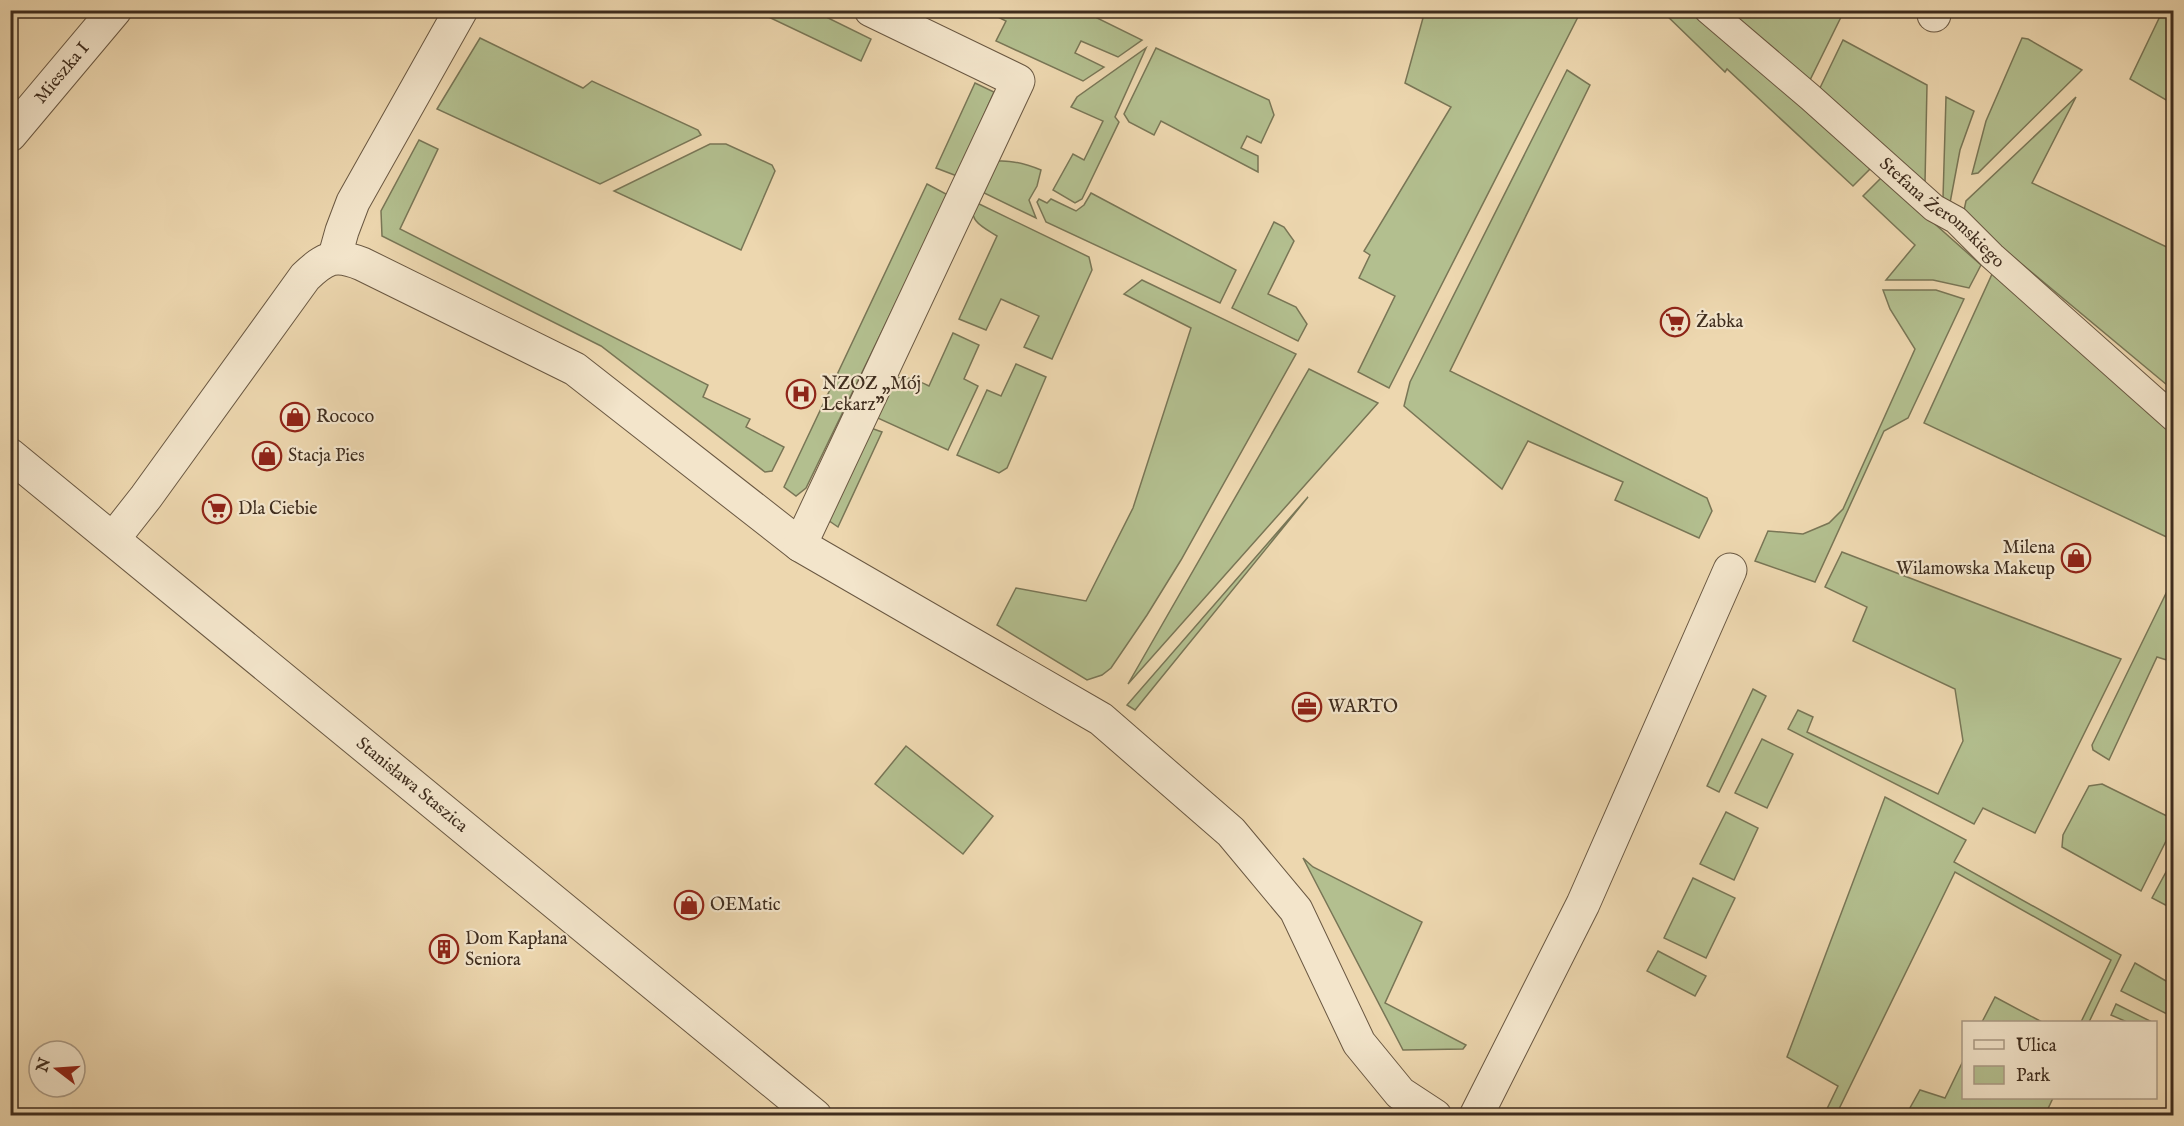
<svg xmlns="http://www.w3.org/2000/svg" width="2184" height="1126" viewBox="0 0 2184 1126" font-family="'IM FELL English',serif">
	<style>
		.green { fill: #b3bf8f; stroke: #797656; stroke-width: 1.5 }
		.lines { fill: none; stroke-linecap: round; stroke-linejoin: round }
		.pedestrian-casing { stroke: #6a5842; stroke-width: 29 }
		.minor-casing { stroke: #6a5842; stroke-width: 35 }
		.tertiary-casing { stroke: #6a5842; stroke-width: 35 }
		.pedestrian { stroke: #f3e5cb; stroke-width: 27 }
		.minor { stroke: #f3e5cb; stroke-width: 33 }
		.tertiary { stroke: #f3e5cb; stroke-width: 33 }
		.labels { text-anchor: middle; dominant-baseline: central; stroke-width: 4.5; stroke-linejoin: round; paint-order: stroke }
		.street-label { font-size: 18px; fill: #3f2d1e; stroke: #f3e5cb }
		.poi-label { font-size: 18px; fill: #3f2d1e; stroke: #f3e5cb; text-anchor: start }
	</style>
	<rect width="100%" height="100%" fill="#edd7af"/>
	<filter id="stains"><feTurbulence type="fractalNoise" baseFrequency=".00333" numOctaves="4"/><feColorMatrix values="0 0 0 0 .2 0 0 0 0 .09 0 0 0 0 .02 0 0 0 .5 -.17"/></filter>
	<radialGradient id="worn" r=".72"><stop offset=".6" stop-color="#630" stop-opacity="0"/><stop offset="1" stop-color="#630" stop-opacity=".3"/></radialGradient>
	<g class="green">
		<path d="M 2163,10 L 2173,11 L 2173,104 L 2130,79 Z"/>
		<path d="M 756,11 L 814,11 L 871,39 L 861,61 Z"/>
		<path d="M 986,11 L 1083,11 L 1142,40 L 1118,57 L 1081,41 L 1075,53 L 1104,67 L 1083,81 L 996,41 L 1006,21 Z"/>
		<path d="M 1404,11 L 1581,11 L 1389,388 L 1358,372 L 1395,296 L 1359,278 L 1370,255 L 1364,251 L 1451,107 L 1405,83 L 1423,18 Z"/>
		<path d="M 1662,11 L 1695,11 L 1873,166 L 1853,186 L 1727,69 L 1725,72 Z"/>
		<path d="M 1726,11 L 1844,11 L 1809,82 Z"/>
		<path d="M 480,38 L 583,88 L 592,81 L 698,130 L 701,135 L 600,184 L 437,109 Z"/>
		<path d="M 2022,38 L 2028,39 L 2082,70 L 1978,173 L 1972,174 L 1986,121 Z"/>
		<path d="M 1843,40 L 1927,85 L 1925,183 L 1818,92 Z"/>
		<path d="M 1146,48 L 1115,117 L 1119,122 L 1082,199 L 1075,203 L 1053,190 L 1073,154 L 1084,160 L 1103,121 L 1071,107 L 1077,97 Z"/>
		<path d="M 1156,48 L 1269,100 L 1274,115 L 1261,143 L 1247,136 L 1241,148 L 1258,156 L 1258,172 L 1161,121 L 1154,135 L 1129,122 L 1124,114 Z"/>
		<path d="M 1567,70 L 1590,85 L 1450,371 L 1707,498 L 1712,511 L 1699,538 L 1615,500 L 1623,482 L 1528,441 L 1502,489 L 1404,406 L 1410,382 Z"/>
		<path d="M 975,83 L 994,92 L 957,176 L 936,168 Z"/>
		<path d="M 1946,97 L 1974,111 L 1960,150 L 1950,203 L 1943,198 Z"/>
		<path d="M 2076,97 L 2032,183 L 2173,250 L 2173,390 L 1963,215 L 1966,201 Z"/>
		<path d="M 419,140 L 438,149 L 400,229 L 708,385 L 703,397 L 750,419 L 746,427 L 784,447 L 772,471 L 765,472 L 601,346 L 382,236 L 381,211 Z"/>
		<path d="M 710,144 L 726,144 L 772,165 L 775,171 L 741,250 L 614,191 Z"/>
		<path d="M 998,161 C 1013,160 1026,164 1041,170 L 1037,186 L 1029,200 L 1036,218 L 978,190 Z"/>
		<path d="M 1882,177 L 1981,265 L 1969,288 L 1933,280 L 1886,280 L 1915,245 L 1863,196 Z"/>
		<path d="M 927,184 L 948,195 L 806,488 L 796,496 L 784,487 Z"/>
		<path d="M 1091,193 L 1236,270 L 1220,303 L 1046,222 L 1037,202 L 1039,199 L 1047,203 L 1051,199 L 1076,211 L 1084,205 Z"/>
		<path d="M 973,201 L 1089,257 L 1092,270 L 1052,359 L 1024,347 L 1039,316 L 1001,299 L 986,330 L 959,319 L 997,236 C 981,226 969,222 973,201 Z"/>
		<path d="M 1274,222 L 1284,227 L 1294,241 L 1268,294 L 1296,307 L 1307,324 L 1298,341 L 1232,308 Z"/>
		<path d="M 1993,272 L 2173,429 L 2173,540 L 1924,423 Z"/>
		<path d="M 1142,280 L 1296,354 L 1181,560 L 1147,615 L 1111,668 L 1102,675 L 1087,680 L 997,625 L 1016,588 L 1086,601 L 1133,508 L 1191,328 L 1124,294 Z"/>
		<path d="M 1883,290 L 1936,290 L 1964,299 L 1908,418 L 1884,431 L 1815,582 L 1755,561 L 1768,531 L 1803,534 L 1829,523 L 1843,509 L 1915,349 L 1890,309 Z"/>
		<path d="M 953,333 L 979,345 L 964,379 L 978,386 L 948,450 L 871,415 L 889,379 C 905,375 915,379 929,386 Z"/>
		<path d="M 1016,364 L 1046,377 L 1007,468 L 999,473 L 957,455 L 987,390 L 1001,396 Z"/>
		<path d="M 1309,369 L 1378,403 L 1128,684 Z"/>
		<path d="M 868,427 L 882,432 L 838,527 L 825,518 Z"/>
		<path d="M 1308,497 L 1135,710 L 1127,705 Z"/>
		<path d="M 1842,552 L 2121,659 L 2035,833 L 1983,808 L 1974,824 L 1788,729 L 1798,710 L 1813,717 L 1807,732 L 1938,794 L 1963,741 L 1955,689 L 1853,641 L 1867,607 L 1825,587 Z"/>
		<path d="M 2173,579 L 2173,662 L 2157,657 L 2109,760 L 2093,750 L 2092,745 Z"/>
		<path d="M 1753,689 L 1766,696 L 1719,792 L 1707,786 Z"/>
		<path d="M 1762,739 L 1793,754 L 1767,808 L 1735,793 Z"/>
		<path d="M 906,746 L 993,816 L 963,854 L 875,784 Z"/>
		<path d="M 2102,784 L 2173,819 L 2173,827 L 2141,891 L 2062,847 L 2063,835 L 2089,786 Z"/>
		<path d="M 1885,797 L 1966,840 L 1954,862 L 2121,955 L 2089,1022 L 2081,1022 L 2111,960 L 1955,872 L 1836,1115 L 1824,1115 L 1838,1086 L 1787,1057 Z"/>
		<path d="M 1726,812 L 1758,828 L 1734,880 L 1700,864 Z"/>
		<path d="M 1303,858 L 1313,867 L 1422,922 L 1385,1003 L 1466,1045 L 1463,1049 L 1403,1050 Z"/>
		<path d="M 2173,859 L 2173,909 L 2152,898 Z"/>
		<path d="M 1693,878 L 1735,898 L 1706,958 L 1664,938 Z"/>
		<path d="M 1658,951 L 1706,976 L 1695,996 L 1647,971 Z"/>
		<path d="M 2135,963 L 2173,985 L 2173,1017 L 2121,991 Z"/>
		<path d="M 1995,997 L 2042,1022 L 1982,1022 Z"/>
		<path d="M 2116,1004 L 2152,1022 L 2127,1022 L 2111,1015 Z"/>
		<path d="M 1963,1061 L 1964,1098 L 2053,1098 L 2045,1115 L 1906,1115 L 1920,1090 L 1945,1098 Z"/>
	</g>
	<g class="lines">
		<g class="pedestrian-casing">
			<g id="pedestrian">
				<path id="s1" d="M 1708,10 L 1810,97 L 1934,208 L 1956,220 L 1992,256 L 2174,418"/>
			</g>
		</g>
		<g class="minor-casing">
			<g id="minor">
				<path d="M 1934,15 L 1934,10"/>
				<path id="s2" d="M 10,135 L 115,10"/>
				<path d="M 335,256 L 342,231 L 353,202 L 461,10"/>
				<path d="M 113,539 L 146,497 L 305,277 C 326,257 335,253 362,264 L 575,369 L 800,545 L 1101,719 L 1231,832 L 1296,910 L 1359,1043 L 1400,1093 L 1435,1116"/>
				<path d="M 800,545 L 1018,81 L 871,10"/>
				<path d="M 1476,1116 L 1583,904 L 1730,570"/>
			</g>
		</g>
		<g class="tertiary-casing">
			<g id="tertiary">
				<path id="s3" d="M 10,455 L 815,1116"/>
			</g>
		</g>
		<use href="#pedestrian" class="pedestrian"/>
		<use href="#minor" class="minor"/>
		<use href="#tertiary" class="tertiary"/>
	</g>
	<defs>
		<g id="supermarket-ring" transform="scale(1.5)"><circle r="9.5" fill="#f3e5cb" stroke="#8f2418" stroke-width="1.5"/><path d="M-6-5.5h2.5l.6 2H6L4.5 2H-2.5L-4.4-4H-6ZM-1.5 3.2a1.3 1.3 0 1 0 .1 0ZM3 3.2a1.3 1.3 0 1 0 .1 0Z" fill="#8f2418"/></g>
		<g id="hospital-ring" transform="scale(1.5)"><circle r="9.5" fill="#f3e5cb" stroke="#8f2418" stroke-width="1.5"/><path d="M-5-5h3v3.5h4V-5h3V5h-3V1.5h-4V5h-3Z" fill="#8f2418"/></g>
		<g id="shop-ring" transform="scale(1.5)"><circle r="9.5" fill="#f3e5cb" stroke="#8f2418" stroke-width="1.5"/><path d="M-5-2.5h2.3a2.7 3.5 0 0 1 5.4 0H5L5.5 6h-11ZM-1.5-2.5h3a1.5 2.3 0 0 0-3 0Z" fill="#8f2418"/></g>
		<g id="office-ring" transform="scale(1.5)"><circle r="9.5" fill="#f3e5cb" stroke="#8f2418" stroke-width="1.5"/><path d="M-6-3h4V-5.5h4V-3h4V5H-6ZM-1-4.5V-3h2v-1.5ZM-6 0V1H6V0Z" fill="#8f2418"/></g>
		<g id="building-ring" transform="scale(1.5)"><circle r="9.5" fill="#f3e5cb" stroke="#8f2418" stroke-width="1.5"/><path d="M-4-6H4V6H1V3H-1V6H-4ZM-2.5-4.3h1.7v1.8h-1.7ZM.8-4.3h1.7v1.8H.8ZM-2.5-1h1.7V.8h-1.7ZM.8-1h1.7V.8H.8Z" fill="#8f2418"/></g>
	</defs>
	<g fill-rule="evenodd">
		<use href="#supermarket-ring" x="1675" y="322"/>
		<use href="#hospital-ring" x="801" y="394"/>
		<use href="#shop-ring" x="295" y="417"/>
		<use href="#shop-ring" x="267" y="456"/>
		<use href="#supermarket-ring" x="217" y="509"/>
		<use href="#shop-ring" x="2076" y="558"/>
		<use href="#office-ring" x="1307" y="707"/>
		<use href="#shop-ring" x="689" y="905"/>
		<use href="#building-ring" x="444" y="949"/>
	</g>
	<g class="labels">
		<g class="street-label">
			<text stroke="none"><textPath href="#s2" startOffset="81">Mieszka I</textPath></text>
			<text stroke="none"><textPath href="#s1" startOffset="310">Stefana Żeromskiego</textPath></text>
			<text stroke="none"><textPath href="#s3" startOffset="520">Stanisława Staszica</textPath></text>
		</g>
		<g class="poi-label">
			<text x="1696" y="322">Żabka</text>
			<text x="822" y="384">NZOZ „Mój<tspan x="822" dy="21">Lekarz”</tspan></text>
			<text x="316" y="417">Rococo</text>
			<text x="288" y="456">Stacja Pies</text>
			<text x="238" y="509">Dla Ciebie</text>
			<text x="2055" y="548" text-anchor="end">Milena<tspan x="2055" dy="21">Wilamowska Makeup</tspan></text>
			<text x="1328" y="707">WARTO</text>
			<text x="710" y="905">OEMatic</text>
			<text x="465" y="939">Dom Kapłana<tspan x="465" dy="21">Seniora</tspan></text>
		</g>
	</g>
	<rect width="2184" height="1126" fill="none" stroke="#edd7af" stroke-width="36"/>
	<rect x="12" y="12" width="2160" height="1102" fill="none" stroke="#3f2d1e" stroke-width="3"/>
	<rect x="18" y="18" width="2148" height="1090" fill="none" stroke="#3f2d1e" stroke-width="1.5"/>
	<rect x="1962" y="1021" width="195" height="78" fill="#f3e5cb" stroke="#ab9b86" stroke-width="1.5"/>
	<rect x="1974" y="1040" width="30" height="9" fill="#f3e5cb" stroke="#ab9b86" stroke-width="1.5"/>
	<text x="2016" y="1051" font-size="18" fill="#3f2d1e">Ulica</text>
	<rect x="1974" y="1066" width="30" height="18" fill="#b3bf8f" stroke="#ab9b86" stroke-width="1.5"/>
	<text x="2016" y="1081" font-size="18" fill="#3f2d1e">Park</text>
	<g transform="translate(57 1069) rotate(287)"><circle r="28" fill="#f3e5cb" stroke="#ab9b86" stroke-width="1.5"/>
	<path d="M0-4.5L10 22L0 15L-10 22Z" fill="#8f2418"/>
	<text y="-9" font-size="16" font-weight="bold" text-anchor="middle" fill="#3f2d1e">N</text>
	</g>
	<rect width="100%" height="100%" filter="url(#stains)"/>
	<rect width="100%" height="100%" fill="url(#worn)"/>
</svg>
